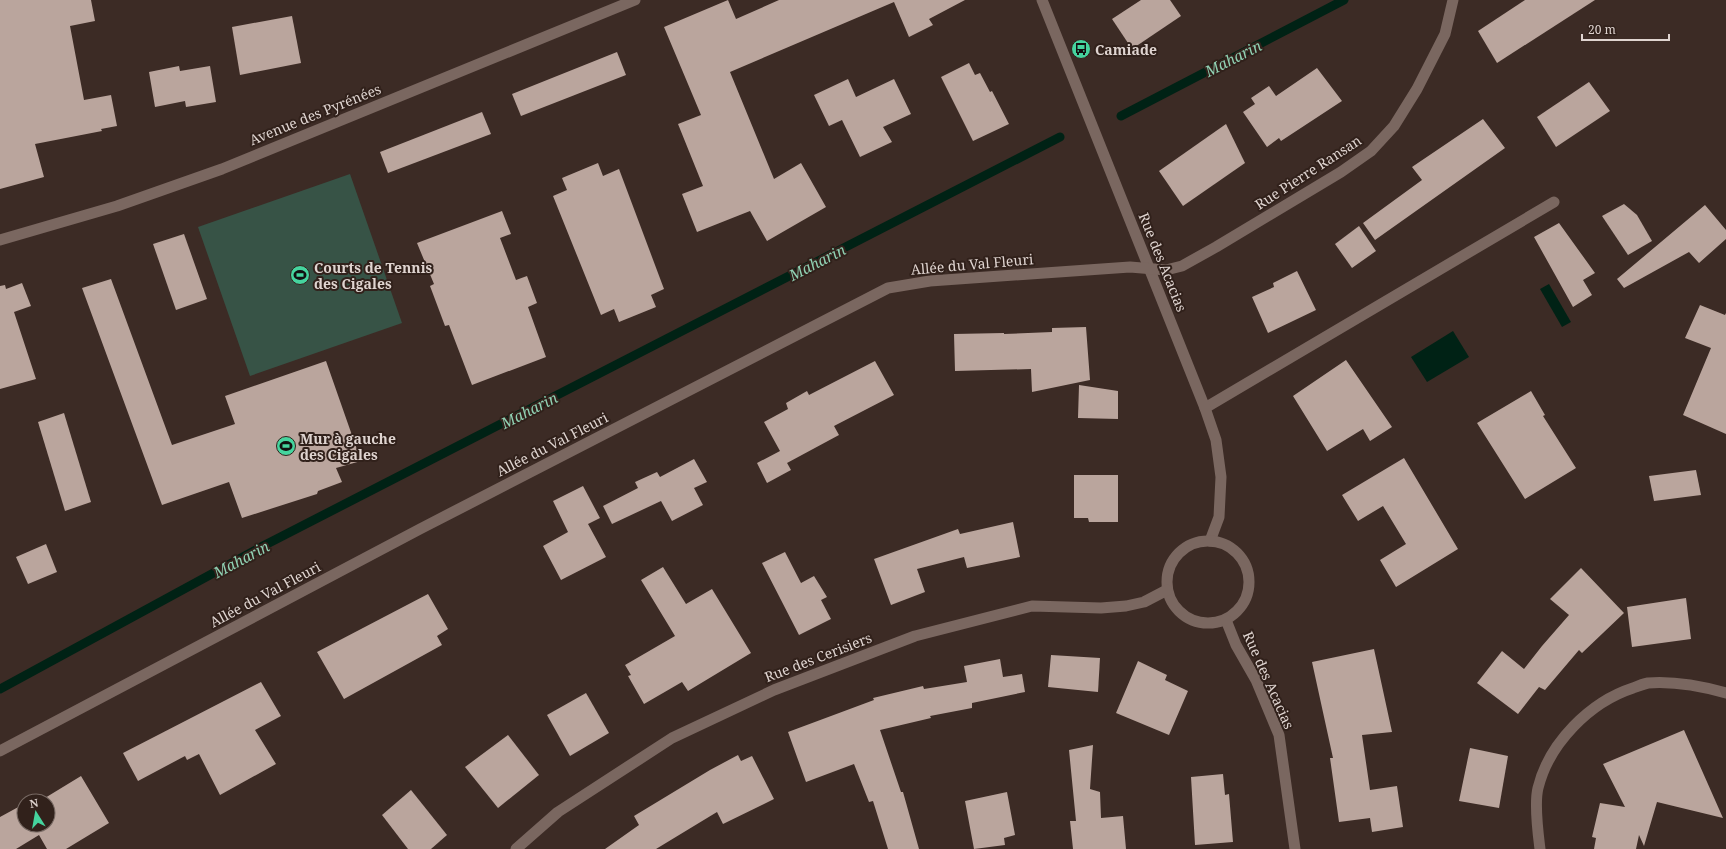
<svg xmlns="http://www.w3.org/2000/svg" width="1726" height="849" viewBox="0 0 1726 849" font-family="'Noto Serif',serif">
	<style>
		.green { fill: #375346 }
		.water { fill: #002215 }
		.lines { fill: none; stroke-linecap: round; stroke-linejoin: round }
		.stream { stroke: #002215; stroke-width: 9 }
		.building { fill: #baa59d }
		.service { stroke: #7a6760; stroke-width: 11 }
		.minor { stroke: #7a6760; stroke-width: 11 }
		.labels { text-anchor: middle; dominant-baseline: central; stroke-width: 4; stroke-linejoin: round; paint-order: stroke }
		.poi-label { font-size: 14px; font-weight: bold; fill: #dfd4d0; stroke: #31211b; text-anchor: start }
		.street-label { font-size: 14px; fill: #dfd4d0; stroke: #31211b }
		.water-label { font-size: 15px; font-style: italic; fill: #90d1b3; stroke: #31211b }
	</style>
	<rect width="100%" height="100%" fill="#3c2b25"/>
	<path class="green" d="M 350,174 L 402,323 L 250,376 L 198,227 Z"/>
	<g class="water">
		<path d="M 1549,284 L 1571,322 L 1562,327 L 1540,289 Z"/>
		<path d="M 1453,331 L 1469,357 L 1427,382 L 1411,357 Z"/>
	</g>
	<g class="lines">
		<g class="stream">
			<path d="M 1121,116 L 1344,0"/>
			<path d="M 0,689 L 263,546 L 1060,137"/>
		</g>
	</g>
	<g class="building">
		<path d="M 0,0 L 91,0 L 95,21 L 70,26 L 84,100 L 111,95 L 117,126 L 101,129 L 102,131 L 35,144 L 44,177 L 0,189 Z"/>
		<path d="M 728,0 L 736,19 L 779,0 L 965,0 L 929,19 L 933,25 L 909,37 L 894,2 L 730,72 L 774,179 L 801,163 L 826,207 L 767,241 L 750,211 L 697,232 L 682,194 L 703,186 L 678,124 L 701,115 L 664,27 Z"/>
		<path d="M 1141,0 L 1170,0 L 1181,16 L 1132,49 L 1112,19 Z"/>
		<path d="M 1525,0 L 1595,0 L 1497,63 L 1478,31 Z"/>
		<path d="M 292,16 L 301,63 L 240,75 L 232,27 Z"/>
		<path d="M 617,52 L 626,75 L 521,116 L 512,94 Z"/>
		<path d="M 969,63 L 975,75 L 980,73 L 990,92 L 992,91 L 1009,124 L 973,141 L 941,77 Z"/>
		<path d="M 179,66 L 180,71 L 210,66 L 216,102 L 186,107 L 185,101 L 155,107 L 149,72 Z"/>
		<path d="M 1317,68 L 1342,101 L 1281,141 L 1279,138 L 1267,147 L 1243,112 L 1255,104 L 1251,98 L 1269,86 L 1276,96 Z"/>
		<path d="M 848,79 L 856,97 L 894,79 L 911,114 L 883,127 L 892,142 L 860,157 L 842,120 L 829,126 L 814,95 Z"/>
		<path d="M 1589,82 L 1610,111 L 1556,147 L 1537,117 Z"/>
		<path d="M 482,112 L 491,134 L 388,173 L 380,152 Z"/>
		<path d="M 1483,119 L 1505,148 L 1375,240 L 1363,223 L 1422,180 L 1412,167 Z"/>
		<path d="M 1226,124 L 1245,163 L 1183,206 L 1159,171 Z"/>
		<path d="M 598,163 L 603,176 L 619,169 L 664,289 L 651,295 L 656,307 L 619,322 L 614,309 L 601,315 L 553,196 L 567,190 L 562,178 Z"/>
		<path d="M 1624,204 L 1637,215 L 1652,241 L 1628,255 L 1602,216 Z"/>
		<path d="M 1705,205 L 1726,230 L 1726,239 L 1699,263 L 1689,252 L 1624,288 L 1617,279 Z"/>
		<path d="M 502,211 L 511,234 L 500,238 L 516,280 L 527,276 L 537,303 L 528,307 L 546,357 L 472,385 L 449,325 L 445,326 L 430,286 L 434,284 L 417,243 Z"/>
		<path d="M 1559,223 L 1595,273 L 1583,280 L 1592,295 L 1573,307 L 1534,237 Z"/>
		<path d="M 1359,226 L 1376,251 L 1352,268 L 1335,244 Z"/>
		<path d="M 184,234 L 207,299 L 176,310 L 153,244 Z"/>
		<path d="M 1297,271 L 1316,310 L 1268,333 L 1252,297 L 1274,287 L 1273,283 Z"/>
		<path d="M 111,279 L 172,445 L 235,424 L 225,396 L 326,361 L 361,461 L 336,468 L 342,482 L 318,491 L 317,494 L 242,518 L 229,482 L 162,505 L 82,288 Z"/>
		<path d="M 22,283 L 31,306 L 14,312 L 36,379 L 0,389 L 0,286 L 5,285 L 6,289 Z"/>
		<path d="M 1700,305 L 1725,315 L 1726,313 L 1726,434 L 1683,415 L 1711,348 L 1685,338 Z"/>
		<path d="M 1086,327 L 1090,380 L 1032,392 L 1031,369 L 955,371 L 954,334 L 1004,333 L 1004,334 L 1052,332 L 1052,328 Z"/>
		<path d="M 1346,360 L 1392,427 L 1370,441 L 1363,429 L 1327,451 L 1293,396 Z"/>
		<path d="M 875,361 L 894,395 L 834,426 L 839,435 L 787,463 L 782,454 L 791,470 L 767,483 L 757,463 L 780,451 L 764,422 L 788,409 L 786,403 L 807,391 L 809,395 Z"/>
		<path d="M 1079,385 L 1118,391 L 1118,419 L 1078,418 Z"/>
		<path d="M 1531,391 L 1545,415 L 1543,416 L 1576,468 L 1525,499 L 1477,423 Z"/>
		<path d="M 64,413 L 91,502 L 65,511 L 38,422 Z"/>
		<path d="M 1404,458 L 1458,549 L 1396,587 L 1380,560 L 1406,544 L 1383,506 L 1358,521 L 1342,495 Z"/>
		<path d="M 694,459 L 707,482 L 694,488 L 703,505 L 672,521 L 661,501 L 612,524 L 603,506 L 638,488 L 635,482 L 657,472 L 660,477 Z"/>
		<path d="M 1696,470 L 1701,495 L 1654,501 L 1649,476 Z"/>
		<path d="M 1074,475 L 1118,475 L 1118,522 L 1089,522 L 1088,518 L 1074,518 Z"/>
		<path d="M 583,486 L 600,518 L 588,524 L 606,557 L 561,580 L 543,546 L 568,532 L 553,501 Z"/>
		<path d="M 1013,522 L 1020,557 L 967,568 L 964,557 L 917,569 L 925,592 L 891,605 L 874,559 L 958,529 L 960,534 Z"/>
		<path d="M 46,544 L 57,572 L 28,584 L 16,557 Z"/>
		<path d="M 785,552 L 801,583 L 814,576 L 827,597 L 821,600 L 831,619 L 799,635 L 762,563 Z"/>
		<path d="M 663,567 L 686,604 L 712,589 L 751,653 L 688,691 L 682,682 L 644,704 L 628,676 L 631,675 L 625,665 L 675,636 L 641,580 Z"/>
		<path d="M 1581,568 L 1624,613 L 1582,653 L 1579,650 L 1545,690 L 1539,687 L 1518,714 L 1477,683 L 1502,651 L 1524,669 L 1542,646 L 1569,615 L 1550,599 Z"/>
		<path d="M 428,594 L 448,629 L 437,636 L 442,645 L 344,699 L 317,652 Z"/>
		<path d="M 1686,598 L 1691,639 L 1632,647 L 1627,607 Z"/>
		<path d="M 1374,649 L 1392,732 L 1362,735 L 1370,790 L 1397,786 L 1403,827 L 1372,832 L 1370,818 L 1339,822 L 1330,758 L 1333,758 L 1312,662 Z"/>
		<path d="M 1051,655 L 1100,658 L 1098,692 L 1048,687 Z"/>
		<path d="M 1000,659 L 1003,677 L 1022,674 L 1025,692 L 972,703 L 972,708 L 930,716 L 931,718 L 880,730 L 901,792 L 903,792 L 919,849 L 888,849 L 873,801 L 869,802 L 854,764 L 806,782 L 788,732 L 874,700 L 873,698 L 923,686 L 924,689 L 967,682 L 964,666 Z"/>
		<path d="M 1138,661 L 1167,675 L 1165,680 L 1188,691 L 1169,735 L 1116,713 Z"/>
		<path d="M 261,682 L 281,716 L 255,730 L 276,764 L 220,795 L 199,754 L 187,760 L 185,756 L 138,781 L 123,753 Z"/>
		<path d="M 586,693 L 609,733 L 570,756 L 547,715 Z"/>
		<path d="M 1684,730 L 1723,818 L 1657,802 L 1644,846 L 1639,835 L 1636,849 L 1594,849 L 1596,838 L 1592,837 L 1600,803 L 1625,807 L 1603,764 Z"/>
		<path d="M 508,735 L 539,775 L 498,808 L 465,767 Z"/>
		<path d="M 1093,745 L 1090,789 L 1100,792 L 1101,818 L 1123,816 L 1126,849 L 1073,849 L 1070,821 L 1076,821 L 1069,750 Z"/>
		<path d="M 1470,748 L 1508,756 L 1499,808 L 1459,801 Z"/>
		<path d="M 738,755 L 741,761 L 752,756 L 774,799 L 723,824 L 717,812 L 656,849 L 605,849 L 639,825 L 634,816 L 710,770 Z"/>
		<path d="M 1223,774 L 1225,795 L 1229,794 L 1233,842 L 1195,845 L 1191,777 Z"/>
		<path d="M 81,776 L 109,823 L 66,849 L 47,849 L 39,835 L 16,849 L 0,849 L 0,817 L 22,805 L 24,808 L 24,825 L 48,825 L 48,801 L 40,801 Z"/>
		<path d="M 411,790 L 447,835 L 431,849 L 408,849 L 382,815 Z"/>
		<path d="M 1007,792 L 1015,835 L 1004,838 L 1005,845 L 974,849 L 965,801 Z"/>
	</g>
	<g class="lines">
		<path class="service" d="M 1205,408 L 1554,202"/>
		<g class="minor">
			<path d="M 1042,0 L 1205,408 L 1216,440 L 1221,477 L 1219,517 L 1210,541"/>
			<path d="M 0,240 L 117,206 L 222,169 L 635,0"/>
			<circle cx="1208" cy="582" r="41"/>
			<path d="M 1226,620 L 1236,645 L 1256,680 L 1279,735 L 1295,849"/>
			<path d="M 0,751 L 420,529 L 888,288 L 930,281 L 1130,267 L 1166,270 L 1182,266 L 1216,247 L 1341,172 L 1371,151 L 1394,126 L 1417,89 L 1445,34 L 1453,0"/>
			<path d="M 516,849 L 558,812 L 672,738 L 774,690 L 915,636 L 1032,606 L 1101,608 L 1126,606 L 1144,602 L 1167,590"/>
			<path d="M 1540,849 C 1538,833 1534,804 1538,788 C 1549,743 1590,702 1633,688 C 1638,686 1643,684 1648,683 C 1674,681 1701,686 1726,693"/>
		</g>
	</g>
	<defs>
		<g id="bus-disc" transform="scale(1)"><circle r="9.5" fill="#45d49e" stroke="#31211b"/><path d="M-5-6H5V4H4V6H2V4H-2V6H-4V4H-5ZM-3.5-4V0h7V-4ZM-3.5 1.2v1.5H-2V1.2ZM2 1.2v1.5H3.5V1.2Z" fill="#111"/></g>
		<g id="stadium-disc" transform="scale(1)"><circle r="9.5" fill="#45d49e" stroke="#31211b"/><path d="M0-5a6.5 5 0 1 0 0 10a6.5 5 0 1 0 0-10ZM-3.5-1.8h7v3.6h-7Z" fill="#111"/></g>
	</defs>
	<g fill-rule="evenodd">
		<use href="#bus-disc" x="1081" y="49"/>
		<use href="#stadium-disc" x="300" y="275"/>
		<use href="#stadium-disc" x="286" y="446"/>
	</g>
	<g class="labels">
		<g class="poi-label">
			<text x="1095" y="49">Camiade</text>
			<text x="314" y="267">Courts de Tennis<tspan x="314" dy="16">des Cigales</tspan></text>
			<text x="300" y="438">Mur à gauche<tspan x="300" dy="16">des Cigales</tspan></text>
		</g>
		<g class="street-label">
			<text transform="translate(315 114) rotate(-22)">Avenue des Pyrénées</text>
			<text transform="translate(1308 172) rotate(-33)">Rue Pierre Ransan</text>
			<text transform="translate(1163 262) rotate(68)">Rue des Acacias</text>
			<text transform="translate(972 264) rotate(-5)">Allée du Val Fleuri</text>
			<text transform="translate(552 444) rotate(-27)">Allée du Val Fleuri</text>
			<text transform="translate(265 594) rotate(-28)">Allée du Val Fleuri</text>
			<text transform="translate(818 657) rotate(-21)">Rue des Cerisiers</text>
			<text transform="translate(1269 680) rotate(66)">Rue des Acacias</text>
		</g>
		<g class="water-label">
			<text transform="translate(1233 58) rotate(-27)">Maharin</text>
			<text transform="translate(817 262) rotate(-27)">Maharin</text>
			<text transform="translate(529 410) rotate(-27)">Maharin</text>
			<text transform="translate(241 559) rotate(-28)">Maharin</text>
		</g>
	</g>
	<g transform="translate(36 813) rotate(349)"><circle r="19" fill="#31211b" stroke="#776963"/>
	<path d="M0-3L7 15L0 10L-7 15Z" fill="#45d49e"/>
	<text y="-6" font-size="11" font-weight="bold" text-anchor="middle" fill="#dfd4d0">N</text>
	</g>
	<path d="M1582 34v6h87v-6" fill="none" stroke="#dfd4d0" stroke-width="2"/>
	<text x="1588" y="34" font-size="12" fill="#dfd4d0" stroke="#31211b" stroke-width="3" paint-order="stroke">20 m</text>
</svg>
